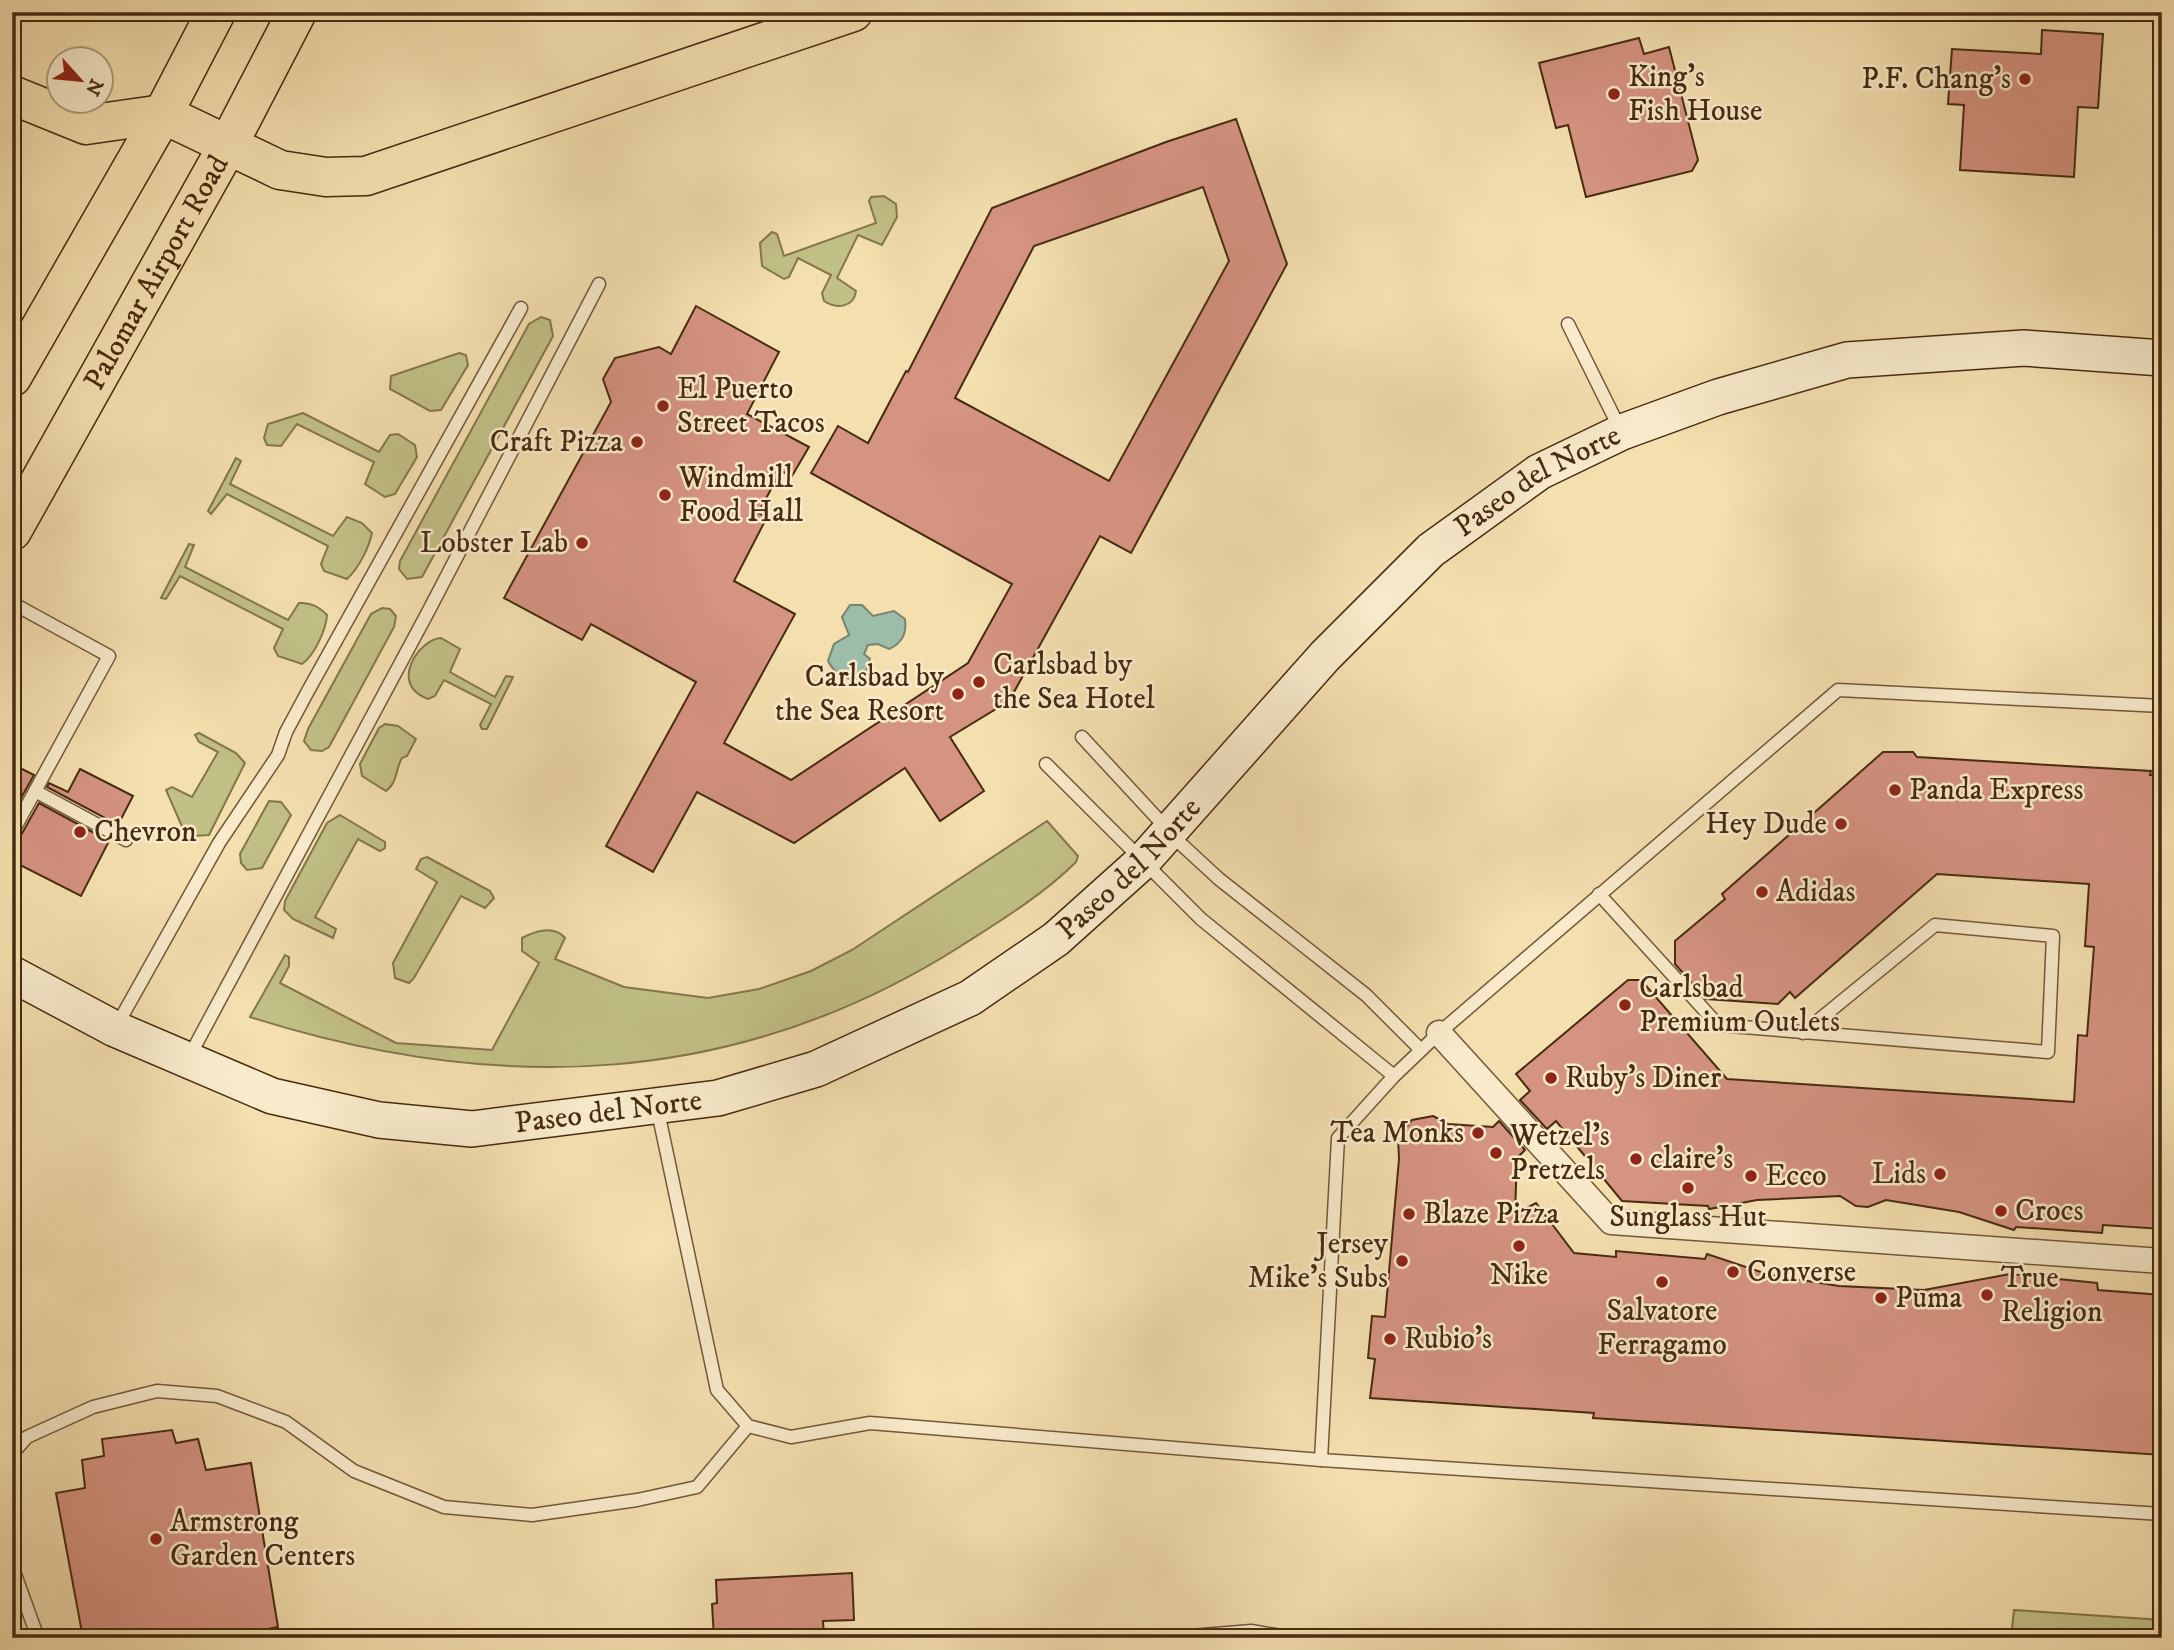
<svg xmlns="http://www.w3.org/2000/svg" width="2174" height="1650" viewBox="0 0 2174 1650" font-family="'IM FELL DW Pica',serif">
	<style>
		.green { fill: #c1c086; stroke: #84764b; stroke-width: 2 }
		.water { fill: #9cbda9; stroke: #7a836c; stroke-width: 2 }
		.building { fill: #d59381; stroke: #472b10; stroke-width: 2; fill-rule: evenodd }
		.lines { fill: none; stroke-linecap: round; stroke-linejoin: round }
		.lane-casing { stroke: #725838; stroke-width: 15 }
		.street-casing { stroke: #725838; stroke-width: 27 }
		.secondary-casing { stroke: #472b10; stroke-width: 38 }
		.primary-casing { stroke: #472b10; stroke-width: 41 }
		.highway-casing { stroke: #472b10; stroke-width: 41 }
		.lane { stroke: #f8eacb; stroke-width: 12 }
		.street { stroke: #f8eacb; stroke-width: 24 }
		.secondary { stroke: #f8eacb; stroke-width: 35 }
		.primary { stroke: #f4dfaf; stroke-width: 38 }
		.highway { stroke: #f4dfaf; stroke-width: 38 }
		.poi-dot { fill: #8f2418; stroke: #f8eacb; stroke-width: 2.5 }
		.labels { text-anchor: middle; dominant-baseline: central; stroke-width: 5; stroke-linejoin: round; paint-order: stroke }
		.poi-label { font-size: 30px; fill: #472b10; stroke: #f8eacb; text-anchor: start }
		.street-label { font-size: 30px; fill: #472b10; stroke: #f8eacb }
	</style>
	<rect width="100%" height="100%" fill="#f4dfaf"/>
	<filter id="stains"><feTurbulence type="fractalNoise" baseFrequency=".00286" numOctaves="4"/><feColorMatrix values="0 0 0 0 .2 0 0 0 0 .09 0 0 0 0 .02 0 0 0 .5 -.17"/></filter>
	<radialGradient id="worn" r=".72"><stop offset=".6" stop-color="#630" stop-opacity="0"/><stop offset="1" stop-color="#630" stop-opacity=".3"/></radialGradient>
	<g class="green">
		<path d="M 884,196 L 896,204 L 897,217 L 882,245 L 858,235 L 837,278 L 856,291 C 854,308 836,309 824,301 L 822,293 L 831,275 L 798,258 L 789,277 L 784,279 L 762,266 L 760,243 L 772,232 L 777,234 L 784,256 L 876,223 L 869,201 L 871,197 Z"/>
		<path d="M 541,317 L 550,320 L 553,336 L 422,577 L 407,579 L 399,569 L 400,561 L 529,324 Z"/>
		<path d="M 459,353 L 466,355 L 468,365 L 441,410 L 430,411 L 390,389 L 391,376 Z"/>
		<path d="M 303,413 L 379,452 L 390,435 L 398,434 L 415,445 L 417,457 L 395,494 L 385,497 L 365,484 L 374,462 L 297,424 L 281,446 L 267,445 L 264,438 L 268,424 Z"/>
		<path d="M 236,458 L 241,461 L 230,484 L 333,536 L 347,517 L 362,523 L 372,533 C 369,548 358,569 347,579 L 324,571 L 321,564 L 328,546 L 227,494 L 211,514 L 208,511 Z"/>
		<path d="M 189,544 L 194,545 L 185,567 L 288,620 L 299,603 C 311,602 319,607 327,615 C 326,630 314,656 302,664 L 278,656 L 274,648 L 283,629 L 180,576 L 166,599 L 161,598 Z"/>
		<path d="M 382,608 L 390,609 L 396,616 L 394,627 L 329,747 L 322,751 L 311,750 L 304,741 L 308,729 L 371,614 Z"/>
		<path d="M 441,638 L 460,649 L 450,672 L 495,697 L 506,676 L 513,677 L 487,729 L 482,729 L 480,725 L 491,704 L 444,680 L 435,696 L 428,699 C 388,685 419,639 441,638 Z"/>
		<path d="M 385,724 L 398,726 L 416,739 L 407,756 L 402,758 C 395,770 398,782 386,791 L 362,776 L 360,764 L 379,728 Z"/>
		<path d="M 199,733 L 236,753 L 245,763 L 209,835 L 191,836 L 184,831 L 166,790 L 172,787 L 192,797 L 218,752 L 199,742 L 195,735 Z"/>
		<path d="M 269,801 L 281,802 L 291,815 L 262,868 L 247,870 L 241,863 L 240,854 Z"/>
		<path d="M 340,815 L 385,842 L 385,848 L 380,851 L 358,839 L 315,917 L 336,929 L 333,938 L 293,919 L 284,910 L 285,901 L 327,823 Z"/>
		<path d="M 1047,821 L 1078,856 L 1076,862 C 1043,895 1000,921 961,946 C 737,1088 498,1096 250,1017 L 285,955 L 289,957 L 289,966 L 280,983 L 396,1043 L 492,1050 L 539,963 L 522,951 L 522,938 C 535,931 554,925 565,938 L 555,959 L 624,987 L 708,998 L 759,989 L 811,971 L 852,950 Z"/>
		<path d="M 427,857 L 490,891 L 494,898 L 485,908 L 461,896 L 414,978 L 409,983 L 395,978 L 393,963 L 437,882 L 416,869 L 421,859 Z"/>
		<path d="M 2014,1610 L 2162,1620 L 2162,1638 L 2011,1638 Z"/>
	</g>
	<path class="water" d="M 850,605 L 862,605 L 873,616 L 894,611 L 905,619 C 907,633 903,643 889,649 L 878,644 L 868,645 L 864,654 L 870,659 C 866,689 839,682 828,661 L 834,644 L 849,635 L 842,617 Z"/>
	<g class="building">
		<path d="M 2042,30 L 2103,34 L 2098,108 L 2078,107 L 2074,177 L 1960,170 L 1964,105 L 1948,104 L 1952,49 L 2041,54 Z"/>
		<path d="M 1639,38 L 1644,54 L 1669,47 L 1698,160 L 1692,171 L 1586,197 L 1568,125 L 1556,128 L 1539,63 Z"/>
		<path d="M 1236,119 L 1287,264 L 1131,553 L 1100,536 L 1009,701 L 950,737 L 984,791 L 940,821 L 905,768 L 794,843 L 697,792 L 653,872 L 606,846 L 696,682 L 591,624 L 582,640 L 504,598 L 611,402 L 603,379 L 615,358 L 659,347 L 671,354 L 696,306 L 779,352 L 747,414 L 809,447 L 792,476 L 781,471 L 758,513 L 767,517 L 734,581 L 795,614 L 724,743 L 791,780 L 968,663 L 1012,584 L 811,473 L 838,426 L 868,443 L 906,371 L 908,372 L 992,208 L 1166,142 ZM 1203,187 L 1229,261 L 1109,481 L 955,398 L 1034,246 Z"/>
		<path d="M 1883,752 L 1913,752 L 1917,757 L 2151,771 L 2150,775 L 2162,775 L 2162,1229 L 2103,1225 L 2102,1233 L 2016,1227 L 2014,1230 L 1959,1212 L 1886,1200 L 1868,1207 L 1856,1206 L 1840,1196 L 1757,1200 L 1709,1209 L 1708,1206 L 1622,1201 L 1556,1121 L 1547,1129 L 1520,1100 L 1530,1091 L 1516,1074 L 1628,980 L 1641,980 L 1727,1079 L 2074,1102 L 2078,1035 L 2087,1036 L 2094,947 L 2085,946 L 2089,884 L 1937,874 L 1795,998 L 1790,992 L 1778,1004 L 1706,999 L 1675,964 L 1675,941 L 1725,899 L 1722,894 Z"/>
		<path d="M 12,764 L 34,775 L 12,814 Z"/>
		<path d="M 80,769 L 133,796 L 118,825 L 47,787 L 49,783 L 68,792 Z"/>
		<path d="M 39,803 L 109,841 L 81,896 L 12,861 L 12,842 L 20,837 Z"/>
		<path d="M 1433,1116 L 1448,1124 L 1493,1127 L 1499,1121 L 1525,1150 L 1517,1158 L 1515,1214 L 1536,1203 L 1574,1253 L 1616,1257 L 1616,1251 L 1705,1259 L 1707,1254 L 1770,1275 L 1839,1286 L 1924,1290 L 2010,1274 L 2097,1283 L 2098,1290 L 2162,1295 L 2162,1455 L 1593,1418 L 1594,1413 L 1370,1398 L 1375,1359 L 1368,1358 L 1372,1316 L 1385,1317 L 1399,1159 L 1398,1138 L 1412,1120 Z"/>
		<path d="M 172,1430 L 176,1443 L 198,1439 L 206,1470 L 251,1463 L 278,1627 L 224,1638 L 83,1638 L 56,1493 L 85,1488 L 82,1460 L 104,1456 L 102,1439 Z"/>
		<path d="M 852,1573 L 854,1620 L 823,1621 L 824,1638 L 714,1638 L 712,1604 L 717,1603 L 716,1580 Z"/>
	</g>
	<g class="lines">
		<g class="lane-casing">
			<g id="lane">
				<path d="M 1568,324 L 1621,431"/>
				<path d="M 12,603 L 109,656 L 12,833"/>
				<path d="M 1082,737 L 1181,844 L 1219,879 L 1366,995 L 1421,1050"/>
				<path d="M 1046,764 L 1201,919 L 1394,1076"/>
				<path d="M 35,791 L 126,840"/>
				<path d="M 1599,894 L 1718,1025 L 2048,1052 L 2053,936 L 1935,925 L 1803,1033"/>
				<path d="M 116,1027 L 219,843 L 278,755 L 286,732 L 308,691 L 521,308"/>
				<path d="M 188,1059 L 428,612 L 599,284"/>
				<path d="M 657,1107 L 717,1390 L 748,1426 L 791,1437 L 870,1423 L 1321,1460 L 2162,1514"/>
				<path d="M 12,1454 L 27,1437 L 93,1407 L 157,1391 L 217,1396 L 286,1422 L 354,1471 L 444,1507 L 532,1515 L 637,1500 L 697,1487 L 748,1426"/>
				<path d="M 1321,1460 L 1338,1138 L 1394,1076 L 1439,1033 L 1838,690 L 2162,706"/>
				<path d="M 12,1566 L 38,1638"/>
				<path d="M 1166,1638 L 1251,1631 L 1293,1638"/>
			</g>
		</g>
		<g class="street-casing">
			<path id="street" d="M 1439,1033 L 1611,1222 L 2162,1261"/>
		</g>
		<g class="secondary-casing">
			<g id="secondary">
				<path id="s1" d="M 12,974 L 115,1029 L 272,1096 L 379,1120 L 472,1129 L 718,1098 L 816,1069 L 970,998 L 1056,939 L 1143,861 L 1325,656 L 1431,550 L 1539,472 L 1622,432 L 1718,397 L 1847,360 L 2024,348 L 2162,358"/>
			</g>
		</g>
		<g class="primary-casing">
			<g id="primary">
				<path d="M 12,377 L 163,114 L 216,12"/>
				<path id="s2" d="M 12,531 L 228,145 L 297,12"/>
			</g>
		</g>
		<g class="highway-casing">
			<path id="highway" d="M 12,95 L 86,125 L 163,114 L 280,170 L 326,177 L 366,176 L 853,12"/>
		</g>
		<use href="#lane" class="lane"/>
		<use href="#street" class="street"/>
		<use href="#secondary" class="secondary"/>
		<use href="#primary" class="primary"/>
		<use href="#highway" class="highway"/>
	</g>
	<g class="poi-dot">
		<circle cx="2025" cy="79" r="7"/>
		<circle cx="1614" cy="94" r="7"/>
		<circle cx="663" cy="406" r="7"/>
		<circle cx="637" cy="442" r="7"/>
		<circle cx="665" cy="495" r="7"/>
		<circle cx="582" cy="543" r="7"/>
		<circle cx="979" cy="682" r="7"/>
		<circle cx="958" cy="694" r="7"/>
		<circle cx="1895" cy="790" r="7"/>
		<circle cx="1841" cy="824" r="7"/>
		<circle cx="80" cy="832" r="7"/>
		<circle cx="1762" cy="892" r="7"/>
		<circle cx="1625" cy="1005" r="7"/>
		<circle cx="1551" cy="1078" r="7"/>
		<circle cx="1478" cy="1133" r="7"/>
		<circle cx="1496" cy="1153" r="7"/>
		<circle cx="1636" cy="1159" r="7"/>
		<circle cx="1940" cy="1174" r="7"/>
		<circle cx="1751" cy="1176" r="7"/>
		<circle cx="1688" cy="1188" r="7"/>
		<circle cx="2001" cy="1211" r="7"/>
		<circle cx="1409" cy="1214" r="7"/>
		<circle cx="1519" cy="1246" r="7"/>
		<circle cx="1402" cy="1261" r="7"/>
		<circle cx="1733" cy="1272" r="7"/>
		<circle cx="1662" cy="1282" r="7"/>
		<circle cx="1987" cy="1295" r="7"/>
		<circle cx="1881" cy="1298" r="7"/>
		<circle cx="1390" cy="1339" r="7"/>
		<circle cx="156" cy="1539" r="7"/>
	</g>
	<g class="labels">
		<g class="poi-label">
			<text x="1628" y="77">King's<tspan x="1628" dy="34">Fish House</tspan></text>
			<text x="2011" y="79" text-anchor="end">P.F. Chang's</text>
			<text x="677" y="389">El Puerto<tspan x="677" dy="34">Street Tacos</tspan></text>
			<text x="623" y="442" text-anchor="end">Craft Pizza</text>
			<text x="679" y="478">Windmill<tspan x="679" dy="34">Food Hall</tspan></text>
			<text x="568" y="543" text-anchor="end">Lobster Lab</text>
			<text x="993" y="665">Carlsbad by<tspan x="993" dy="34">the Sea Hotel</tspan></text>
			<text x="944" y="677" text-anchor="end">Carlsbad by<tspan x="944" dy="34">the Sea Resort</tspan></text>
			<text x="1909" y="790">Panda Express</text>
			<text x="1827" y="824" text-anchor="end">Hey Dude</text>
			<text x="94" y="832">Chevron</text>
			<text x="1776" y="892">Adidas</text>
			<text x="1639" y="988">Carlsbad<tspan x="1639" dy="34">Premium Outlets</tspan></text>
			<text x="1565" y="1078">Ruby’s Diner</text>
			<text x="1464" y="1133" text-anchor="end">Tea Monks</text>
			<text x="1510" y="1136">Wetzel's<tspan x="1510" dy="34">Pretzels</tspan></text>
			<text x="1650" y="1159">claire's</text>
			<text x="1926" y="1174" text-anchor="end">Lids</text>
			<text x="1765" y="1176">Ecco</text>
			<text x="2015" y="1211">Crocs</text>
			<text x="1423" y="1214">Blaze Pizza</text>
			<text x="1688" y="1217" text-anchor="middle">Sunglass Hut</text>
			<text x="1388" y="1244" text-anchor="end">Jersey<tspan x="1388" dy="34">Mike's Subs</tspan></text>
			<text x="1747" y="1272">Converse</text>
			<text x="1519" y="1275" text-anchor="middle">Nike</text>
			<text x="2001" y="1278">True<tspan x="2001" dy="34">Religion</tspan></text>
			<text x="1895" y="1298">Puma</text>
			<text x="1662" y="1311" text-anchor="middle">Salvatore<tspan x="1662" dy="34">Ferragamo</tspan></text>
			<text x="1404" y="1339">Rubio's</text>
			<text x="170" y="1522">Armstrong<tspan x="170" dy="34">Garden Centers</tspan></text>
		</g>
		<g class="street-label">
			<text stroke="none"><textPath href="#s2" startOffset="296">Palomar Airport Road</textPath></text>
			<text stroke="none"><textPath href="#s1" startOffset="1783">Paseo del Norte</textPath></text>
			<text stroke="none"><textPath href="#s1" startOffset="1216">Paseo del Norte</textPath></text>
			<text stroke="none"><textPath href="#s1" startOffset="628">Paseo del Norte</textPath></text>
		</g>
	</g>
	<rect width="2174" height="1650" fill="none" stroke="#f4dfaf" stroke-width="42"/>
	<rect x="14" y="14" width="2146" height="1622" fill="none" stroke="#472b10" stroke-width="3.5"/>
	<rect x="21" y="21" width="2132" height="1608" fill="none" stroke="#472b10" stroke-width="2"/>
	<g transform="translate(80 80) rotate(117)"><circle r="33" fill="#f8eacb" stroke="#b19e80" stroke-width="2"/>
	<path d="M0-5L12 26L0 18L-12 26Z" fill="#8f2418"/>
	<text y="-10" font-size="19" font-weight="bold" text-anchor="middle" fill="#472b10">N</text>
	</g>
	<rect width="100%" height="100%" filter="url(#stains)"/>
	<rect width="100%" height="100%" fill="url(#worn)"/>
</svg>
